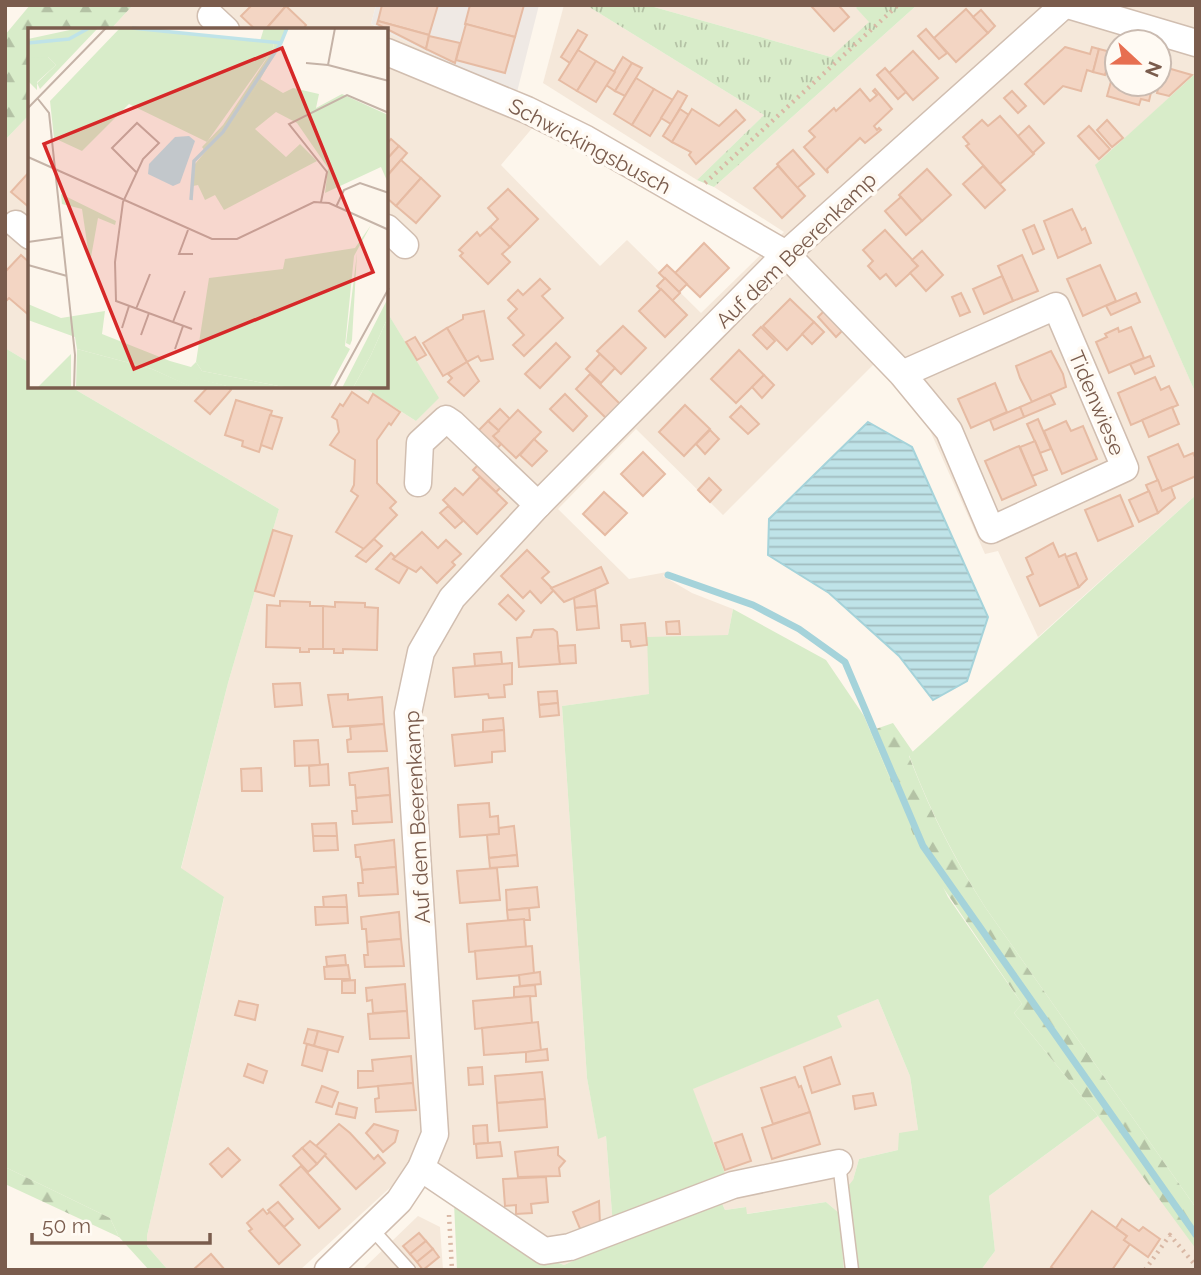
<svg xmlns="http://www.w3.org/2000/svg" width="1201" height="1275" viewBox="0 0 1201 1275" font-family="Raleway,sans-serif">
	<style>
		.residential { fill: #f5e8da; fill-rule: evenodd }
		.industrial { fill: #efe9e4 }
		.grass { fill: #d8ecc9 }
		.forest { fill: url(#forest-firs) }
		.park { fill: url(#park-tufts) }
		.water { fill: url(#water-rules); stroke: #a5d3da; stroke-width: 2 }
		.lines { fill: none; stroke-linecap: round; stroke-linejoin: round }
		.stream { stroke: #a5d3da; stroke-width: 7 }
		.building { fill: #f3d5c3; stroke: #e6bba3; stroke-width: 2 }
		.lane-casing { stroke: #d1beb0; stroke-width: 15 }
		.street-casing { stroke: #d1beb0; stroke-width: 29 }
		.path { stroke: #d9b8a5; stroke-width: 4.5; stroke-dasharray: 2 5; stroke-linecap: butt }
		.lane { stroke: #fff; stroke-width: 12 }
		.street { stroke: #fff; stroke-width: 26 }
		.labels { text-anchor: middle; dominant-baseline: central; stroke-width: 7; stroke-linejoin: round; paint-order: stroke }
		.street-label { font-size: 21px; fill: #7a5c4d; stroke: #fffaf3 }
		.inset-river { fill: none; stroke: #bfe3e8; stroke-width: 3.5 }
		.inset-road { fill: none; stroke: #c5b3a7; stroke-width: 2 }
		.view { fill: #d62828; fill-opacity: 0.15; stroke: #d62828; stroke-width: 3.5 }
		.inset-edge { fill: none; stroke: #7a5c4d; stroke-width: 3.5 }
	</style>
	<defs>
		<pattern id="forest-firs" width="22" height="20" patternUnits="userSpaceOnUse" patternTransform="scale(1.75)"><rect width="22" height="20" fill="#d8ecc9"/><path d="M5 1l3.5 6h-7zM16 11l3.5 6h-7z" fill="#b4c2a5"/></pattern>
		<pattern id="park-tufts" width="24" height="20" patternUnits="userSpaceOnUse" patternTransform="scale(1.75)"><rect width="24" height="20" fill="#d8ecc9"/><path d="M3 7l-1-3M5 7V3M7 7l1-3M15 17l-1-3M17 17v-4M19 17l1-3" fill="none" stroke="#b4c2a5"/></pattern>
		<pattern id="water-rules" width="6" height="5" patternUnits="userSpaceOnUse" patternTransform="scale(1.75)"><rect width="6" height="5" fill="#bfe3e8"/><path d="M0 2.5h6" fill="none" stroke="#a0bbbe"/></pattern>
	</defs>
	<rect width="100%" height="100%" fill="#fdf6ec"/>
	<g class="residential">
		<path d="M 133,5 L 376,5 L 371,24 L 382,30 L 110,30 Z"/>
		<path d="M 564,5 L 586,5 L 764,115 L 697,180 L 543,83 Z"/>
		<path d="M 647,5 L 858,5 L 856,8 L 870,22 L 831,57 Z"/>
		<path d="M 917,5 L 1196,5 L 1196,73 L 1096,165 L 1196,394 L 1196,495 L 1038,637 L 998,551 L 985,554 L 928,426 L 875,363 L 723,515 L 636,429 L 558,509 L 629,579 L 667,572 L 663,576 L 692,593 L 733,609 L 728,635 L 650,694 L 562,706 L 587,1078 L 598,1138 L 606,1136 L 613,1226 L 606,1247 L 564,1265 L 520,1248 L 405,1174 L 300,1270 L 168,1270 L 147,1246 L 147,1236 L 224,898 L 181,869 L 228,683 L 279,509 L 71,387 L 363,387 L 416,421 L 438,398 L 387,312 L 387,32 L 516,96 L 534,126 L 501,165 L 600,266 L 627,240 L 701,313 L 784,232 L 714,187 ZM 1117,42 L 1159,42 L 1159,84 L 1117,84 Z"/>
		<path d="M 30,114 L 30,363 L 5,348 L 5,140 Z"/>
		<path d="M 878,999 L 910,1076 L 918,1130 L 898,1150 L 859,1159 L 853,1180 L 851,1212 L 839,1213 L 826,1202 L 746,1214 L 745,1207 L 725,1210 L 719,1197 L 692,1089 L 841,1027 L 836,1016 Z"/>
		<path d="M 1098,1116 L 1174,1217 L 1196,1220 L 1196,1270 L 981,1270 L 995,1251 L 989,1196 Z"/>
		<path d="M 418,1216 L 440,1227 L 443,1270 L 362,1270 Z"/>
	</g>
	<path class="industrial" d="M 376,5 L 539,5 L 516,96 L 387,32 L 387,30 L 371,24 Z"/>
	<g class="grass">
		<path d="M 1196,73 L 1196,394 L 1095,165 Z"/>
		<path d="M 387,312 L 439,398 L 416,421 L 363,387 L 387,387 Z"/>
		<path d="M 5,348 L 30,363 L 30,387 L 71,387 L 279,509 L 228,683 L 181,868 L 224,897 L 147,1236 L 147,1246 L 168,1270 L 149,1270 L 119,1237 L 110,1218 L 5,1167 Z"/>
		<path d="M 1196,495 L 1196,1208 L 985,907 C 953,856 930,811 909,755 Z"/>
		<path d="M 733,609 L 826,660 L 864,716 L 888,774 L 948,897 L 1022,1004 L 1014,1013 L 1098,1116 L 989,1196 L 995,1251 L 981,1270 L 855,1270 L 849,1185 L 853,1180 L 859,1159 L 898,1150 L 899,1133 L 918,1130 L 910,1076 L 878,999 L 837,1016 L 842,1027 L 693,1089 L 727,1179 L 613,1226 L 606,1136 L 598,1139 L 587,1078 L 562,706 L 649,694 L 647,637 L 728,635 Z"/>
		<path d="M 719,1197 L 725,1210 L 746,1207 L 747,1214 L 826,1202 L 839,1213 L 844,1270 L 457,1270 L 454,1203 L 520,1248 L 564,1265 Z"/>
	</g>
	<g class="forest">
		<path d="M 30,5 L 133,5 L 110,30 L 30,30 L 30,114 L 5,140 L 5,35 Z"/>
		<path d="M 893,723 L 913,752 L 909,756 C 930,811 953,857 985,907 L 1196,1208 L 1196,1249 L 1098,1116 L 1014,1013 L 1022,1004 L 923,858 L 870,731 Z"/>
		<path d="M 5,1167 L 110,1218 L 119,1237 L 5,1184 Z"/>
	</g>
	<path class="park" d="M 586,5 L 647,5 L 831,57 L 869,22 L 856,8 L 858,5 L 917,5 L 714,187 L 697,180 L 764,115 Z"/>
	<path class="water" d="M 868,422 L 912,447 L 988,617 L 967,681 L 933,700 L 899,656 L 829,593 L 768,555 L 769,519 Z"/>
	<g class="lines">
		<path class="stream" d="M 668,575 L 753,605 L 799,629 L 845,662 L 923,846 L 1196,1235"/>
	</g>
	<g class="building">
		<path d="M 252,5 L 285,5 L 286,6 L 265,30 L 256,30 L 241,16 Z"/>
		<path d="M 382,5 L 438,5 L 429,35 L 378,21 Z"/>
		<path d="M 470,5 L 524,5 L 515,37 L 465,24 Z"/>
		<path d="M 814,5 L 842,5 L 840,7 L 849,17 L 834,31 L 812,7 Z"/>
		<path d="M 286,6 L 306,25 L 302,30 L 265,30 Z"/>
		<path d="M 966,9 L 988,33 L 956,62 L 934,38 Z"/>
		<path d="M 981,10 L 995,26 L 988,33 L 973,17 Z"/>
		<path d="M 378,21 L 429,35 L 426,49 L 377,24 Z"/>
		<path d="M 466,24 L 515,37 L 505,73 L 456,60 Z"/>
		<path d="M 926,29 L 947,53 L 939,59 L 918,36 Z"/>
		<path d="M 578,30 L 587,35 L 570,63 L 561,57 Z"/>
		<path d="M 429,36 L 460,43 L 455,63 L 426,49 Z"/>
		<path d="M 1065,47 L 1090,54 L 1092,47 L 1099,49 L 1093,72 L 1087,70 L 1081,91 L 1063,86 L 1044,104 L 1025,84 Z"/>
		<path d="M 1099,49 L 1111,52 L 1105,75 L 1093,72 Z"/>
		<path d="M 578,50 L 596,61 L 577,91 L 559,80 Z"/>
		<path d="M 913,51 L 938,78 L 913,100 L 889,73 Z"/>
		<path d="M 623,57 L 632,63 L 615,91 L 606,85 Z"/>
		<path d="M 1117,60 L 1117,84 L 1153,84 L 1149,101 L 1141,99 L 1139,105 L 1107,96 Z"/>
		<path d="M 596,61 L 615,72 L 596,102 L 577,91 Z"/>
		<path d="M 632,63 L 642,68 L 625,96 L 615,91 Z"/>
		<path d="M 1164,67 L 1192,75 L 1169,96 L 1157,93 Z"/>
		<path d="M 885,68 L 906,92 L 898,99 L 877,75 Z"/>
		<path d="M 636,78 L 654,89 L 632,125 L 614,114 Z"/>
		<path d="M 654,89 L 673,100 L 650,136 L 632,125 Z"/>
		<path d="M 860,89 L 870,101 L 877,95 L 873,91 L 875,89 L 892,109 L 874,126 L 877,130 L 879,128 L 881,130 L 865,143 L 860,138 L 827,169 L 828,173 L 804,147 L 815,137 L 809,131 L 834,108 L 836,111 Z"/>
		<path d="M 678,91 L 687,96 L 671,124 L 661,118 Z"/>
		<path d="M 1012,91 L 1026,106 L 1018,113 L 1004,98 Z"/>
		<path d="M 680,109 L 689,115 L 672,142 L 663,136 Z"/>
		<path d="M 692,109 L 719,126 L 736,110 L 745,120 L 696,164 L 689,155 L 691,152 L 672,142 Z"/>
		<path d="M 1000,116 L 1034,154 L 1000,184 L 966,146 L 969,144 L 963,137 L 982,120 L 988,126 Z"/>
		<path d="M 1107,120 L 1123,138 L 1112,147 L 1097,130 Z"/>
		<path d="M 1029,126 L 1044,143 L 1033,153 L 1018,136 Z"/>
		<path d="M 1089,126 L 1110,149 L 1099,159 L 1078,136 Z"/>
		<path d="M 391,139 L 399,146 L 387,159 L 387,144 Z"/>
		<path d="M 399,146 L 407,153 L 387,176 L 387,159 Z"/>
		<path d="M 793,150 L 814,174 L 797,188 L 777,164 Z"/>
		<path d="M 401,160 L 421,178 L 396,206 L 387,198 L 387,176 Z"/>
		<path d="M 778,166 L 805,196 L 782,218 L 754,188 Z"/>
		<path d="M 983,166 L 1005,190 L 985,208 L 963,184 Z"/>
		<path d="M 927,169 L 951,195 L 922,221 L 899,195 Z"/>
		<path d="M 30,171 L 30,208 L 11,192 Z"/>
		<path d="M 421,178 L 440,196 L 416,223 L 396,206 Z"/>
		<path d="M 508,189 L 538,219 L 510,247 L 490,227 L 498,219 L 488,208 Z"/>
		<path d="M 901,197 L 922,221 L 906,235 L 885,211 Z"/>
		<path d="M 1072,209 L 1082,230 L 1085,228 L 1091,243 L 1058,258 L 1044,221 Z"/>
		<path d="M 1034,225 L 1044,249 L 1033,254 L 1023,230 Z"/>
		<path d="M 490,227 L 510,247 L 502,254 L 510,262 L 488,284 L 460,256 L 463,253 L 459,250 L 477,232 L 480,236 Z"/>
		<path d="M 885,230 L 918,266 L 896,286 L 886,274 L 880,279 L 868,266 L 873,261 L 863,250 Z"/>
		<path d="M 704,243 L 729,268 L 700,297 L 675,273 Z"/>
		<path d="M 922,251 L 943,275 L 926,291 L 910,273 L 918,266 L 912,260 Z"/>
		<path d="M 21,255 L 30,263 L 30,316 L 9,298 L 5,302 L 5,272 Z"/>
		<path d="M 1022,255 L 1038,291 L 1013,301 L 998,266 Z"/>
		<path d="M 667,265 L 687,284 L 679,292 L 659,273 Z"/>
		<path d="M 1100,265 L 1116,301 L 1083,316 L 1067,279 Z"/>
		<path d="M 1002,276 L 1013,301 L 984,314 L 973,289 Z"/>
		<path d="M 665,278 L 680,293 L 672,301 L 657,286 Z"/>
		<path d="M 540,279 L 550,289 L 542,296 L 563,318 L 524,356 L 513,345 L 524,335 L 508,318 L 517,309 L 508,300 L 518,290 L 523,295 Z"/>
		<path d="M 661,289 L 687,315 L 665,337 L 639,311 Z"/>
		<path d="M 961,293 L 970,312 L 960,316 L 952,297 Z"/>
		<path d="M 1136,293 L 1140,302 L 1111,315 L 1106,306 Z"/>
		<path d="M 790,299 L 814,322 L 787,350 L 763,326 Z"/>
		<path d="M 827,308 L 845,328 L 836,337 L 818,317 Z"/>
		<path d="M 484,311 L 493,359 L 481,361 L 478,356 L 467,362 L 447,328 L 463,319 L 463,315 Z"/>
		<path d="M 814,322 L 824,332 L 812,344 L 802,334 Z"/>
		<path d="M 623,326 L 646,348 L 621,374 L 597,351 Z"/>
		<path d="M 761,327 L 775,341 L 767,349 L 753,335 Z"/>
		<path d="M 1131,327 L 1144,358 L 1109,373 L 1096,342 L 1107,337 L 1105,334 L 1118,328 L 1119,332 Z"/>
		<path d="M 447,328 L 467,362 L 443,376 L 423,343 Z"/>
		<path d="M 415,337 L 426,355 L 417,360 L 406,342 Z"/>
		<path d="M 556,343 L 570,357 L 540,388 L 525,374 Z"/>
		<path d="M 739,350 L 764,375 L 736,403 L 711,379 Z"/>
		<path d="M 1051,351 L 1063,374 L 1066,387 L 1032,402 L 1020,378 L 1016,366 Z"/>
		<path d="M 600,354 L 615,368 L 601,383 L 586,369 Z"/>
		<path d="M 1150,356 L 1154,366 L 1135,374 L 1130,364 Z"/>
		<path d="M 467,362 L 479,381 L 464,396 L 448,382 L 452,378 L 448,374 Z"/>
		<path d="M 590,374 L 621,405 L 607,419 L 576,389 Z"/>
		<path d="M 764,375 L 774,385 L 762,398 L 752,387 Z"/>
		<path d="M 1155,377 L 1161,390 L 1169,386 L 1178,405 L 1131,425 L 1118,393 Z"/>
		<path d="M 995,383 L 1007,412 L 971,428 L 958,399 Z"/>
		<path d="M 208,387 L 227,387 L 231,390 L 210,414 L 195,401 Z"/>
		<path d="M 352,392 L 368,403 L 373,394 L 400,412 L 391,425 L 389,423 L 377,440 L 377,483 L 396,502 L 390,508 L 397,515 L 364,549 L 336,532 L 358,496 L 351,491 L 354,485 L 355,460 L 330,445 L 339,432 L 337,420 L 332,417 L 340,404 L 343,406 Z"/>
		<path d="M 565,394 L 587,416 L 573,431 L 550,409 Z"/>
		<path d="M 1050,394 L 1055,404 L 1024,417 L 1020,407 Z"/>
		<path d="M 236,400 L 272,411 L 259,452 L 242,446 L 243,441 L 225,435 Z"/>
		<path d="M 685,405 L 710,429 L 684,456 L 659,432 Z"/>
		<path d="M 741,406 L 759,424 L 748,434 L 730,417 Z"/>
		<path d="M 1020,407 L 1024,417 L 994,430 L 990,420 Z"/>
		<path d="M 1172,407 L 1179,424 L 1149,437 L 1142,420 Z"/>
		<path d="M 500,409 L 510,419 L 499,431 L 488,421 Z"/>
		<path d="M 518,410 L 541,432 L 516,458 L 493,436 Z"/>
		<path d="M 270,415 L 282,418 L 272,449 L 261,445 Z"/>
		<path d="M 1038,419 L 1051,449 L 1040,453 L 1027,424 Z"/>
		<path d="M 488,421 L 499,431 L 493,436 L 501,444 L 494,452 L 475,434 Z"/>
		<path d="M 1066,421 L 1071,431 L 1083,426 L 1097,459 L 1062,474 L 1044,431 Z"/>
		<path d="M 710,430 L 719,439 L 705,454 L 696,444 Z"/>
		<path d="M 534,439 L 547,451 L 532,466 L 520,455 Z"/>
		<path d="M 1035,441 L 1047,470 L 1032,476 L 1020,447 Z"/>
		<path d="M 1178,444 L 1184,457 L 1193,453 L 1196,459 L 1196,476 L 1162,491 L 1148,457 Z"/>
		<path d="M 1019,446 L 1036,485 L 1002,500 L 985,461 Z"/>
		<path d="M 643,452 L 665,474 L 643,496 L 621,474 Z"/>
		<path d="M 481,462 L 504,484 L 496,492 L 473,470 Z"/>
		<path d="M 480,477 L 507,503 L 477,534 L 443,500 L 455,488 L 463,495 Z"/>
		<path d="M 709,478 L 721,490 L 710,502 L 698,490 Z"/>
		<path d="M 1158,480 L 1162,491 L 1171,487 L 1175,498 L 1158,513 L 1146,485 Z"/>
		<path d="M 1149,491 L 1158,513 L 1139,522 L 1129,500 Z"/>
		<path d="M 604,492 L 627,513 L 605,535 L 583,514 Z"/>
		<path d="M 1120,495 L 1133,526 L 1098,541 L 1085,510 Z"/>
		<path d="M 448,506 L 463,521 L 455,528 L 440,513 Z"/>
		<path d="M 273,530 L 292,536 L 274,596 L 255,591 Z"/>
		<path d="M 422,532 L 438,548 L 446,540 L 461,554 L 452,562 L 455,565 L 437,583 L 421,567 L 416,572 L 393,559 Z"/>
		<path d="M 374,539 L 382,546 L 366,562 L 356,556 Z"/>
		<path d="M 1053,543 L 1059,557 L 1065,554 L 1079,587 L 1040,606 L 1027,577 L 1033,574 L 1026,558 Z"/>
		<path d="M 527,550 L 549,572 L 542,578 L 554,590 L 541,603 L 530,591 L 523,598 L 501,576 Z"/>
		<path d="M 391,553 L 395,557 L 393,559 L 408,568 L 399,583 L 376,569 Z"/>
		<path d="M 1076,553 L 1087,579 L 1079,587 L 1066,557 Z"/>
		<path d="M 601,567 L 608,583 L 595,589 L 564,602 L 551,588 Z"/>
		<path d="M 595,589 L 597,606 L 575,608 L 574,598 Z"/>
		<path d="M 508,595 L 524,611 L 516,620 L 499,604 Z"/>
		<path d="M 280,601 L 310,602 L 310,606 L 323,606 L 323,649 L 309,649 L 309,652 L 300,652 L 300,648 L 266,647 L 267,605 L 280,606 Z"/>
		<path d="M 335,602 L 365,603 L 365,607 L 378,608 L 377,650 L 343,649 L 343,653 L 334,653 L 334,649 L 323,649 L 323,606 L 335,607 Z"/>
		<path d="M 597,606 L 599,628 L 577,630 L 575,608 Z"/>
		<path d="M 679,621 L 680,634 L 667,634 L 666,622 Z"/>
		<path d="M 645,623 L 647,645 L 631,647 L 630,641 L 622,641 L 621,625 Z"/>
		<path d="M 553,629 L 557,632 L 560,664 L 519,667 L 517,638 L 531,637 L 534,630 Z"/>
		<path d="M 575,645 L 576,663 L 560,664 L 558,646 Z"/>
		<path d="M 501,652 L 502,664 L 475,666 L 474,654 Z"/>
		<path d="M 512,663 L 512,684 L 504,685 L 505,697 L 489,698 L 488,694 L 455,697 L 453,668 Z"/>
		<path d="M 300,683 L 302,705 L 275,707 L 273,684 Z"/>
		<path d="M 557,691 L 558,703 L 539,705 L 538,692 Z"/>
		<path d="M 348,694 L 348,700 L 382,697 L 384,724 L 333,727 L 328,695 Z"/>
		<path d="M 558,703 L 559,715 L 540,717 L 539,705 Z"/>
		<path d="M 503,718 L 504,730 L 483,732 L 483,720 Z"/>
		<path d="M 384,724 L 387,751 L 348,752 L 347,740 L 351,739 L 350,727 Z"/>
		<path d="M 504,730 L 505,751 L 492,752 L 492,762 L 455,766 L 452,735 Z"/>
		<path d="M 318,740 L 320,765 L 295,766 L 294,741 Z"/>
		<path d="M 328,764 L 329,785 L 310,786 L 309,766 Z"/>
		<path d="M 261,768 L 262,791 L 242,791 L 241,769 Z"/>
		<path d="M 388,768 L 390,795 L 356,798 L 355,785 L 350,785 L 349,773 Z"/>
		<path d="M 390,795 L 392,822 L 353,824 L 352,811 L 357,811 L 356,798 Z"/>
		<path d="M 489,803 L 490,817 L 498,816 L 499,834 L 460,837 L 458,805 Z"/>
		<path d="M 336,823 L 337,836 L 313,836 L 312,824 Z"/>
		<path d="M 514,826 L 517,855 L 489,858 L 487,835 L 499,834 L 499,828 Z"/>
		<path d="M 313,836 L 337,836 L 338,850 L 314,851 Z"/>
		<path d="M 394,840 L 396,867 L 362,870 L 360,857 L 356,857 L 355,845 Z"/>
		<path d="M 517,855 L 518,866 L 490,868 L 489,858 Z"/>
		<path d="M 396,867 L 398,894 L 359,896 L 358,883 L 363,883 L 362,870 Z"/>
		<path d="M 497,868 L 500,900 L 460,903 L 457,871 Z"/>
		<path d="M 537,887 L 539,907 L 507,910 L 506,890 Z"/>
		<path d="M 346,895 L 347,907 L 324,909 L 323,897 Z"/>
		<path d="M 315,907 L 347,907 L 348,923 L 316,925 Z"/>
		<path d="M 529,908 L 530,920 L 508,920 L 507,910 Z"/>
		<path d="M 399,912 L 401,939 L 367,942 L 366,929 L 362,929 L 361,917 Z"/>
		<path d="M 524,919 L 526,947 L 469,952 L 467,924 Z"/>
		<path d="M 401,939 L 404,966 L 365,967 L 364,955 L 368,955 L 367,942 Z"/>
		<path d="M 532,946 L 534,974 L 477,979 L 475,951 Z"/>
		<path d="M 345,955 L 346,965 L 327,966 L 326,957 Z"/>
		<path d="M 348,965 L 350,979 L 325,979 L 324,967 Z"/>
		<path d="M 540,972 L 541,984 L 520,986 L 519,975 Z"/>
		<path d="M 355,980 L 355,993 L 342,993 L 342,981 Z"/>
		<path d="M 405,984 L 407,1011 L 373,1013 L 372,1000 L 367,1001 L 366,988 Z"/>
		<path d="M 535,985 L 536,996 L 514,997 L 514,987 Z"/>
		<path d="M 530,996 L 532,1023 L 475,1029 L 473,1001 Z"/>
		<path d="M 239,1001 L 258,1005 L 255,1020 L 235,1015 Z"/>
		<path d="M 407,1011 L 409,1038 L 370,1039 L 368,1014 Z"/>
		<path d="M 538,1022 L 541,1051 L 484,1055 L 482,1028 Z"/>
		<path d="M 308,1029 L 318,1031 L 314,1046 L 304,1043 Z"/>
		<path d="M 318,1031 L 343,1037 L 338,1052 L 314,1046 Z"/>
		<path d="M 307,1044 L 328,1050 L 322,1071 L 302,1065 Z"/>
		<path d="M 547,1049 L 548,1060 L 526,1062 L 526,1052 Z"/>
		<path d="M 411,1056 L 413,1083 L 358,1088 L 358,1071 L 373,1071 L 372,1060 Z"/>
		<path d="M 831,1057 L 840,1084 L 812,1093 L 804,1067 Z"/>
		<path d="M 248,1064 L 267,1071 L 263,1083 L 244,1076 Z"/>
		<path d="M 482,1067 L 483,1084 L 469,1085 L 468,1068 Z"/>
		<path d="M 542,1072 L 545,1099 L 497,1103 L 495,1076 Z"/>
		<path d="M 795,1077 L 799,1087 L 801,1086 L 810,1112 L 773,1124 L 761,1088 Z"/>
		<path d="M 413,1083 L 416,1110 L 376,1112 L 375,1099 L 379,1098 L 378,1086 Z"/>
		<path d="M 322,1086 L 338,1092 L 332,1107 L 316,1102 Z"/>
		<path d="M 873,1093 L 876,1105 L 855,1109 L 853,1096 Z"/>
		<path d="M 545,1099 L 547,1127 L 499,1131 L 497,1103 Z"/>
		<path d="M 339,1103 L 357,1108 L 355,1118 L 336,1114 Z"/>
		<path d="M 810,1112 L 820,1144 L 772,1159 L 762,1128 Z"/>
		<path d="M 339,1124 L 350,1133 L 374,1159 L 378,1155 L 385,1163 L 356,1189 L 316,1146 Z"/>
		<path d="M 374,1124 L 398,1131 L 395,1142 L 383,1152 L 366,1133 Z"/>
		<path d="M 487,1125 L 488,1143 L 474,1144 L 473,1126 Z"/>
		<path d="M 742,1134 L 751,1161 L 725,1170 L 715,1143 Z"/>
		<path d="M 310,1141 L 326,1154 L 317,1164 L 302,1148 Z"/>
		<path d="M 500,1142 L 502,1156 L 477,1158 L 476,1144 Z"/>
		<path d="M 558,1147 L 558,1155 L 565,1161 L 559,1168 L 560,1176 L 518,1177 L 515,1152 Z"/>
		<path d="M 228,1148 L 240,1160 L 222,1177 L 210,1164 Z"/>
		<path d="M 302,1148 L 317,1164 L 308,1172 L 293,1156 Z"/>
		<path d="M 301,1166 L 340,1209 L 319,1228 L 280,1185 Z"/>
		<path d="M 546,1177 L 548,1202 L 531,1204 L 532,1213 L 516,1214 L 516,1205 L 505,1206 L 503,1179 Z"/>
		<path d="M 599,1201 L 600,1224 L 581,1231 L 573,1212 Z"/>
		<path d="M 278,1202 L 293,1219 L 284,1227 L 268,1210 Z"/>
		<path d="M 263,1209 L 267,1214 L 270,1212 L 300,1245 L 279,1264 L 249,1231 L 252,1229 L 247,1223 Z"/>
		<path d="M 1092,1211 L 1127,1236 L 1124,1240 L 1130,1244 L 1112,1270 L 1055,1270 L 1051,1267 Z"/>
		<path d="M 1122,1219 L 1139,1231 L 1143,1227 L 1160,1239 L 1148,1257 L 1124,1240 L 1127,1236 L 1116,1228 Z"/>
		<path d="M 419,1233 L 426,1241 L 410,1254 L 403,1246 Z"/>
		<path d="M 426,1241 L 433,1249 L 417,1262 L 410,1254 Z"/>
		<path d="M 433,1249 L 439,1257 L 423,1270 L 417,1262 Z"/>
		<path d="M 211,1254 L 225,1270 L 193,1270 Z"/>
	</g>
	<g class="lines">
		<g class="lane-casing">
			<g id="lane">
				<path d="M 839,1163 L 852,1270"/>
				<path d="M 371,1228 L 409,1270"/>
			</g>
		</g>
		<g class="street-casing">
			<g id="street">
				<path d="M 1068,5 L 1196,43"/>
				<path d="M 211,16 L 226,30"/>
				<path d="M 387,52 L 527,110 L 586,139 L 786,254 L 902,374 L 949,431 L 991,530 L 1125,468 L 1056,306 L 902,374"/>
				<path d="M 16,224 L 30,236"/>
				<path d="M 387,228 L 405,245"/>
				<path d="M 418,483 L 420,443 L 446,419 L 452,423 L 538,505"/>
				<path d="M 421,1168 L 544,1251 L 570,1247 L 733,1185 L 839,1163"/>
				<path d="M 328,1270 L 399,1201 L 421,1168 L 435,1134 L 408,713 L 421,652 L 452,598 L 538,505 L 786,254 L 1064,5"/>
			</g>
		</g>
		<g class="path">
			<path d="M 705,183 L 898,5"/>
			<path d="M 449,1215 L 452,1270"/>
			<path d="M 1145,1270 L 1170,1235 L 1196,1266"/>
		</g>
		<use href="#lane" class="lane"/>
		<use href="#street" class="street"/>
	</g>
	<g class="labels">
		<g class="street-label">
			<text transform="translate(590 146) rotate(28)">Schwickingsbusch</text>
			<text transform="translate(796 250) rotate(-44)">Auf dem Beerenkamp</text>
			<text transform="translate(1097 403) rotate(67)">Tidenwiese</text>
			<text transform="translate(417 817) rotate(-93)">Auf dem Beerenkamp</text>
		</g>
	</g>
	<g transform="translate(28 28)">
		<rect width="360" height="360" fill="#fdf6ec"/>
		<path d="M 92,0 L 246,14 L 245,21 L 179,114 L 101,76 L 54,123 L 26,110 L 22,73 ZM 7,27 L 20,29 L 28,37 L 9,54 L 9,62 L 0,53 L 0,30 ZM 232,51 L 255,65 L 265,60 L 291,66 L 288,80 L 314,66 L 360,87 L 360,155 L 353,139 L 297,165 L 300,140 L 269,95 L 248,84 L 227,101 L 258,129 L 272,116 L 289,133 L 196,182 L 187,167 L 177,172 L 170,157 L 165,158 L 167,136 L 219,74 ZM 343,197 L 326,228 L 317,318 L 322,321 L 301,360 L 261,360 L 174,343 L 168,334 L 181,250 L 255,241 L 257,231 L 327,220 ZM 360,289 L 360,360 L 325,360 L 343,327 ZM 49,321 L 124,341 L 162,358 L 164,349 L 207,360 L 48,360 ZM 43,326 L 43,360 L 9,360 Z" fill="#d8ecc9"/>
		<path d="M 51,0 L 70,0 L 12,61 L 9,55 L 28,37 L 20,29 L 0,30 L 0,11 ZM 236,0 L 261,0 L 219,75 L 177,123 L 174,119 L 195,97 L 245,21 L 246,14 L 232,13 ZM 329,225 L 324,312 L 322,317 L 318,315 ZM 360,270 L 360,289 L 343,327 L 325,360 L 314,360 ZM 0,276 L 33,290 L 77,283 L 74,306 L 142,333 L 163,339 L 168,334 L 174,343 L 261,360 L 207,360 L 165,350 L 163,359 L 124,341 L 49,321 L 47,309 L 0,292 Z" fill="#d8ecc9"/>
		<path d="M 33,166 L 88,193 L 87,197 L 70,190 L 62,235 L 54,181 L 34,176 Z" fill="#d8ecc9"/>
		<path d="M 161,108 L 167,113 L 152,155 L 145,158 L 120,146 L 121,136 L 147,109 Z" fill="#bfe3e8"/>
		<path class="inset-river" d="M 104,0 L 253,15 L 259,0M 0,15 L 41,11 L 61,0M 163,172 L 166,133 L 195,104 L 253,15"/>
		<path class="inset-road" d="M 307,0 L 300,37 L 361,53M 278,35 L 300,37M 10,71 L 21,85 L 47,327 L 46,360M 0,80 L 78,0M 0,129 L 184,211 L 209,211 L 286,174 L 301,175 L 361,202M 108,144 L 84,120 L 109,95 L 131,115 L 115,131 L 95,174 L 87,234 L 88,273 L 164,301M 293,174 L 299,144 L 261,96 L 319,67 L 361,85M 308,179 L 316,162 L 332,155 L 361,165M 160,202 L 151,226 L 165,226M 0,214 L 35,209M 0,237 L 39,248M 108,281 L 122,246M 145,294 L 157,263M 94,300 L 101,278M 113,307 L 121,285M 147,321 L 155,298M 306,360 L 361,260"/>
		<path class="view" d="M 254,20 L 345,244 L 106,341 L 16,116 Z"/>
		<rect width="360" height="360" class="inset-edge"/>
	</g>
	<rect width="1201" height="1275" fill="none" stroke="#7a5c4d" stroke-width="14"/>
	<g transform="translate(1138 63) rotate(112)"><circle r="33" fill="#fffaf3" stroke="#cabbb1" stroke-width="2"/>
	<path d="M0-5L12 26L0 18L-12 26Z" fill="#e76f51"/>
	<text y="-10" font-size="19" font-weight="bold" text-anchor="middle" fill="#7a5c4d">N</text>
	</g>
	<path d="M32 1233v10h178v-10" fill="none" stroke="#7a5c4d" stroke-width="3.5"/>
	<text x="42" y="1233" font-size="21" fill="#7a5c4d" stroke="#fffaf3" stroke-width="5" paint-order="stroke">50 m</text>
</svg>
